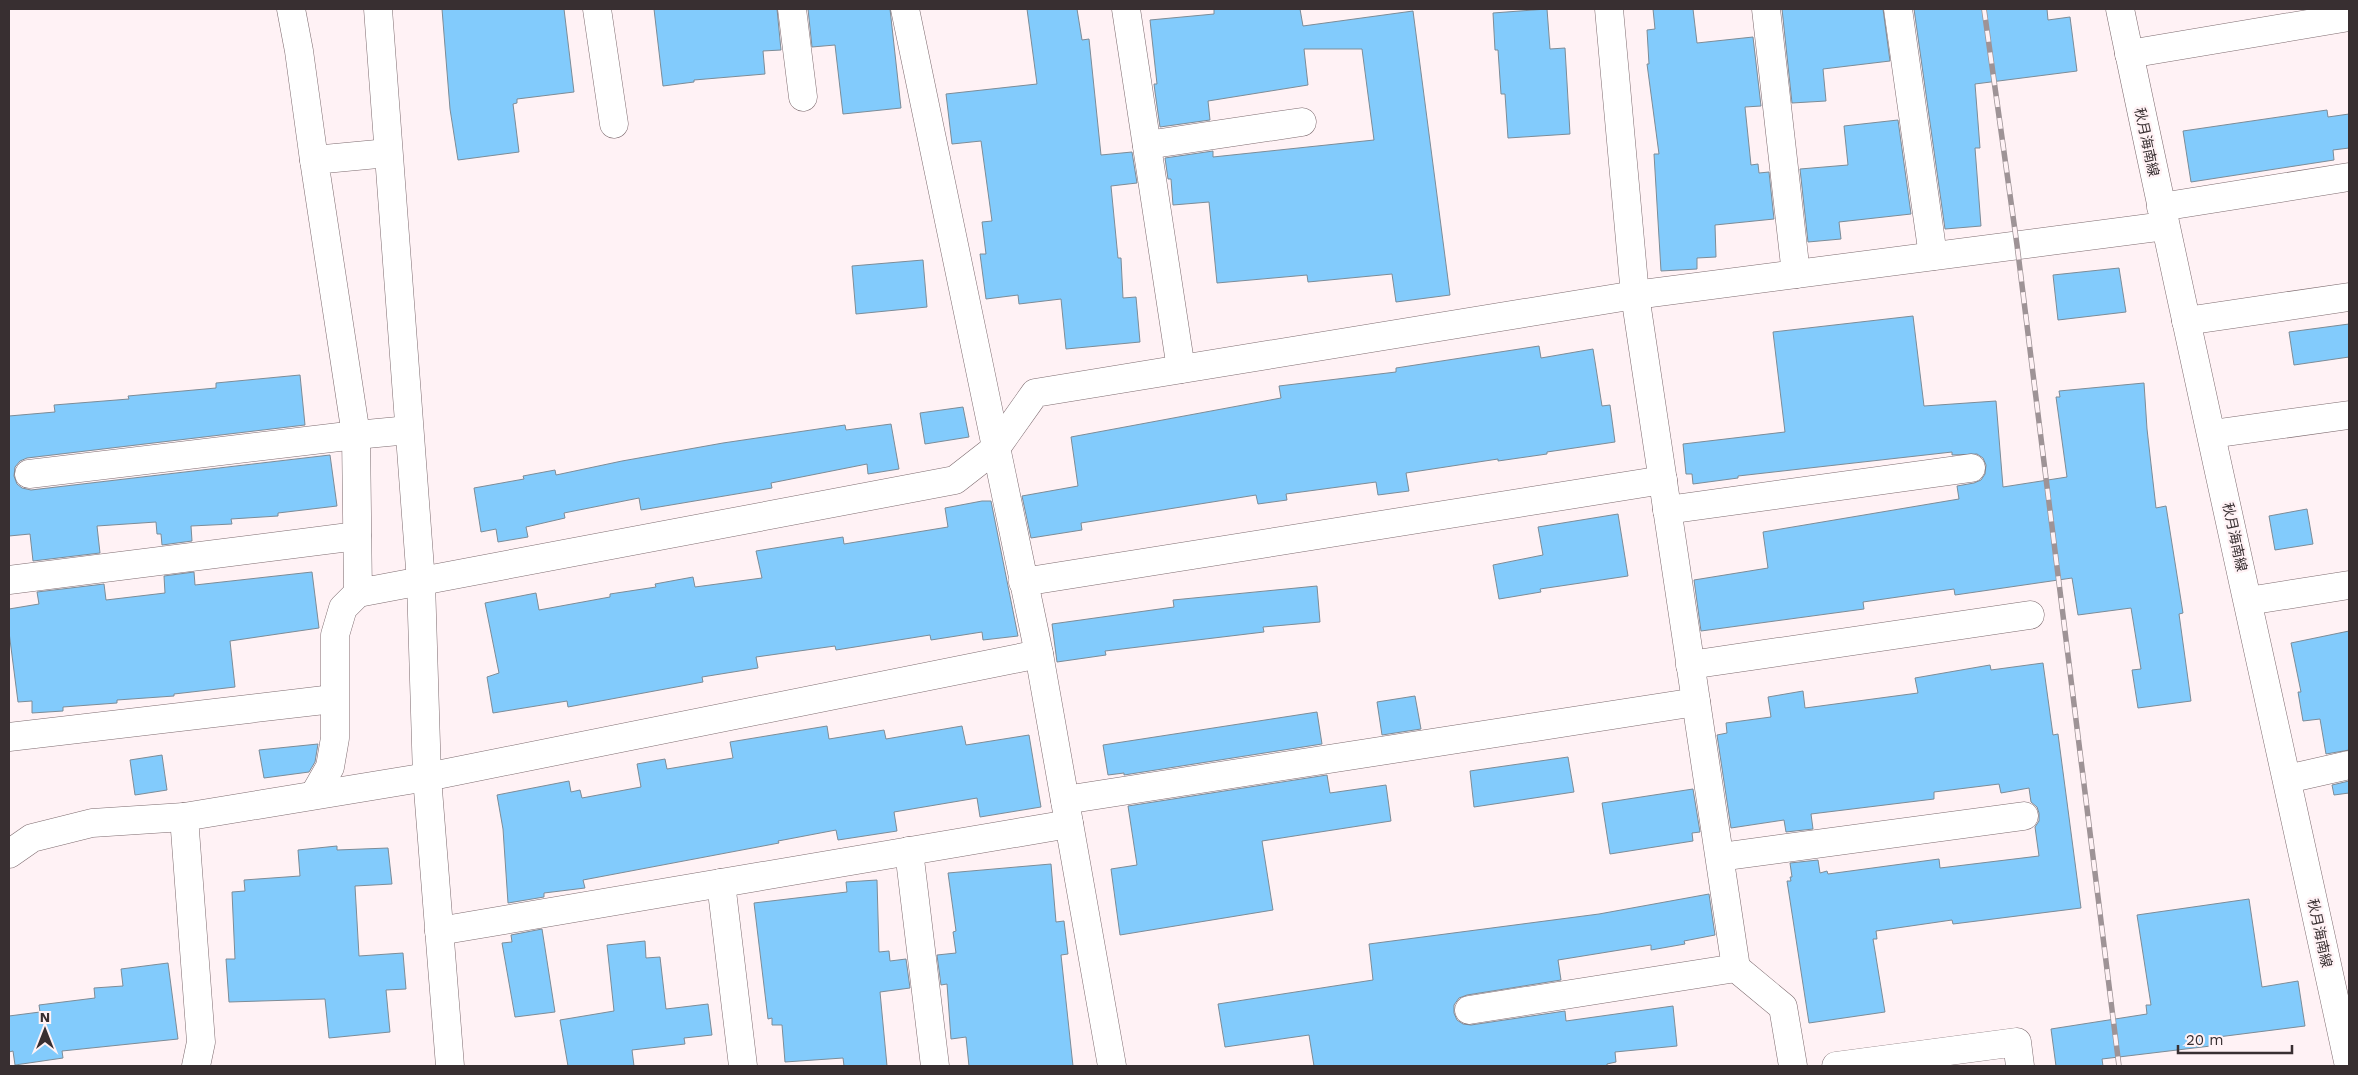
<svg xmlns="http://www.w3.org/2000/svg" width="2358" height="1075" viewBox="0 0 2358 1075" font-family="'Work Sans','Noto Sans JP',sans-serif">
	<style>
		.building { fill: #82cbfc; stroke: #7d8c97 }
		.lines { fill: none; stroke-linecap: round; stroke-linejoin: round }
		.minor-casing { stroke: #7e6c70; stroke-width: 29 }
		.major-casing { stroke: #7e6c70; stroke-width: 29 }
		.minor { stroke: #fff; stroke-width: 28 }
		.major { stroke: #fff; stroke-width: 28 }
		.rail-casing { stroke: #9e9396; stroke-width: 5.5 }
		.rail { stroke: #fff2f5; stroke-width: 4; stroke-dasharray: 11; stroke-linecap: butt }
		.labels { text-anchor: middle; dominant-baseline: central; stroke-width: 4.5; stroke-linejoin: round; paint-order: stroke }
		.street-label { font-size: 14px; fill: #382f31; stroke: #fff2f5 }
	</style>
	<rect width="100%" height="100%" fill="#fff2f5"/>
	<g class="building">
		<path d="M 442,9 L 564,9 L 574,92 L 517,99 L 517,103 L 513,104 L 519,152 L 458,160 L 450,109 Z"/>
		<path d="M 654,9 L 777,9 L 781,50 L 763,51 L 765,74 L 694,80 L 694,82 L 663,86 Z"/>
		<path d="M 808,9 L 890,9 L 901,108 L 843,114 L 835,45 L 812,47 Z"/>
		<path d="M 1027,9 L 1077,9 L 1082,40 L 1089,39 L 1101,155 L 1132,152 L 1137,183 L 1111,186 L 1118,258 L 1121,258 L 1123,298 L 1136,297 L 1140,342 L 1066,349 L 1061,299 L 1019,304 L 1018,295 L 986,299 L 980,254 L 986,254 L 982,222 L 992,221 L 981,141 L 952,144 L 946,94 L 1037,84 Z"/>
		<path d="M 1214,9 L 1300,9 L 1303,26 L 1413,11 L 1450,295 L 1396,302 L 1392,274 L 1308,282 L 1307,275 L 1217,283 L 1209,202 L 1173,205 L 1171,179 L 1168,179 L 1165,158 L 1213,151 L 1213,157 L 1374,140 L 1362,49 L 1304,49 L 1308,85 L 1208,101 L 1210,120 L 1160,127 L 1155,92 L 1154,84 L 1157,84 L 1150,20 L 1214,14 Z"/>
		<path d="M 1547,9 L 1550,49 L 1565,48 L 1570,134 L 1508,138 L 1505,94 L 1501,94 L 1498,50 L 1495,50 L 1493,13 Z"/>
		<path d="M 1653,9 L 1693,9 L 1697,43 L 1753,37 L 1761,106 L 1745,107 L 1751,165 L 1758,164 L 1759,173 L 1769,172 L 1774,219 L 1715,225 L 1716,257 L 1697,258 L 1697,269 L 1661,271 L 1654,154 L 1659,154 L 1647,64 L 1649,64 L 1647,30 L 1655,29 Z"/>
		<path d="M 1782,9 L 1883,9 L 1890,61 L 1823,69 L 1826,101 L 1792,103 Z"/>
		<path d="M 1914,9 L 2047,9 L 2048,20 L 2070,17 L 2077,71 L 1975,84 L 1980,148 L 1975,148 L 1981,226 L 1945,229 Z"/>
		<path d="M 2327,110 L 2328,117 L 2349,114 L 2349,148 L 2333,150 L 2334,160 L 2191,182 L 2183,131 Z"/>
		<path d="M 1898,120 L 1911,214 L 1839,222 L 1841,239 L 1808,242 L 1800,169 L 1848,165 L 1844,126 Z"/>
		<path d="M 923,260 L 927,307 L 856,314 L 852,266 Z"/>
		<path d="M 2119,268 L 2126,312 L 2058,320 L 2053,275 Z"/>
		<path d="M 1913,316 L 1924,406 L 1996,401 L 2003,487 L 2067,477 L 2056,397 L 2060,397 L 2059,391 L 2144,383 L 2147,429 L 2156,508 L 2166,506 L 2183,613 L 2179,614 L 2191,701 L 2138,708 L 2132,670 L 2141,669 L 2131,608 L 2078,615 L 2072,578 L 1955,595 L 1954,589 L 1863,602 L 1864,609 L 1701,631 L 1694,580 L 1768,568 L 1763,532 L 1959,499 L 1957,486 L 1974,483 L 1981,480 L 1985,474 L 1986,465 L 1983,458 L 1977,454 L 1952,455 L 1952,452 L 1738,476 L 1738,478 L 1693,484 L 1692,474 L 1686,474 L 1683,444 L 1785,432 L 1773,332 Z"/>
		<path d="M 2349,324 L 2349,357 L 2294,365 L 2289,332 Z"/>
		<path d="M 1539,346 L 1541,358 L 1593,349 L 1602,406 L 1610,405 L 1615,442 L 1547,452 L 1547,454 L 1498,461 L 1498,459 L 1406,473 L 1409,491 L 1378,495 L 1376,482 L 1286,494 L 1287,500 L 1258,504 L 1256,495 L 1081,523 L 1082,530 L 1031,538 L 1022,496 L 1078,486 L 1071,437 L 1281,398 L 1279,386 L 1396,372 L 1396,368 Z"/>
		<path d="M 300,375 L 305,425 L 27,458 L 20,461 L 15,467 L 14,476 L 17,484 L 22,488 L 31,490 L 330,455 L 337,506 L 278,513 L 278,516 L 231,519 L 232,524 L 191,526 L 192,541 L 162,545 L 161,534 L 157,534 L 156,522 L 97,526 L 100,553 L 33,561 L 30,534 L 9,536 L 9,416 L 55,412 L 54,405 L 129,399 L 128,396 L 216,388 L 216,383 Z"/>
		<path d="M 963,407 L 969,437 L 925,444 L 920,413 Z"/>
		<path d="M 891,424 L 899,469 L 868,474 L 867,464 L 771,483 L 772,488 L 641,510 L 639,498 L 564,513 L 565,518 L 526,527 L 528,537 L 498,542 L 496,529 L 481,532 L 474,488 L 524,479 L 523,476 L 555,470 L 556,475 L 622,461 L 723,443 L 845,425 L 846,430 Z"/>
		<path d="M 982,501 L 991,501 L 1018,636 L 983,640 L 982,632 L 931,640 L 930,635 L 836,650 L 835,646 L 756,657 L 758,668 L 702,677 L 703,682 L 568,707 L 567,701 L 493,713 L 487,677 L 499,673 L 485,603 L 536,593 L 539,610 L 610,597 L 610,594 L 656,587 L 655,584 L 693,577 L 695,587 L 762,578 L 756,551 L 843,537 L 844,544 L 948,527 L 945,508 Z"/>
		<path d="M 2307,509 L 2313,544 L 2275,550 L 2269,516 Z"/>
		<path d="M 1618,514 L 1628,576 L 1540,589 L 1541,592 L 1499,599 L 1493,565 L 1543,555 L 1538,527 Z"/>
		<path d="M 194,572 L 195,585 L 312,572 L 319,628 L 230,641 L 235,687 L 174,694 L 174,696 L 117,700 L 117,703 L 63,707 L 63,711 L 32,713 L 32,701 L 18,702 L 9,632 L 9,609 L 39,604 L 37,592 L 104,584 L 106,600 L 165,593 L 164,576 Z"/>
		<path d="M 1317,586 L 1320,622 L 1263,627 L 1264,632 L 1105,651 L 1106,655 L 1057,662 L 1052,624 L 1174,607 L 1173,600 Z"/>
		<path d="M 2349,631 L 2349,750 L 2326,754 L 2320,719 L 2303,721 L 2298,692 L 2301,692 L 2291,643 Z"/>
		<path d="M 2043,663 L 2053,735 L 2058,734 L 2081,908 L 1953,924 L 1952,920 L 1876,931 L 1877,939 L 1873,939 L 1885,1012 L 1809,1023 L 1787,881 L 1791,881 L 1790,877 L 1792,877 L 1790,863 L 1818,860 L 1820,873 L 1827,871 L 1828,874 L 1939,859 L 1940,868 L 2039,856 L 2035,827 L 2039,821 L 2039,813 L 2037,807 L 2031,802 L 2029,788 L 2001,793 L 1999,784 L 1934,792 L 1934,799 L 1811,814 L 1813,829 L 1786,832 L 1784,820 L 1731,828 L 1717,735 L 1727,733 L 1726,723 L 1771,717 L 1768,697 L 1803,691 L 1805,708 L 1918,693 L 1915,678 L 1990,665 L 1991,670 Z"/>
		<path d="M 1415,696 L 1421,729 L 1382,735 L 1377,702 Z"/>
		<path d="M 1317,712 L 1322,744 L 1124,775 L 1124,773 L 1108,775 L 1103,745 Z"/>
		<path d="M 827,726 L 829,739 L 884,730 L 886,739 L 962,726 L 966,745 L 1029,735 L 1041,807 L 980,817 L 977,798 L 894,812 L 897,831 L 838,840 L 836,830 L 778,841 L 779,843 L 583,880 L 585,888 L 544,893 L 544,897 L 508,903 L 503,829 L 497,795 L 569,781 L 571,792 L 580,790 L 582,798 L 641,787 L 637,764 L 665,759 L 667,769 L 733,758 L 730,742 Z"/>
		<path d="M 318,744 L 315,762 L 309,772 L 264,778 L 259,750 Z"/>
		<path d="M 162,755 L 167,790 L 135,795 L 130,760 Z"/>
		<path d="M 1568,757 L 1574,792 L 1474,807 L 1470,771 Z"/>
		<path d="M 1327,775 L 1330,793 L 1386,785 L 1391,821 L 1262,841 L 1273,910 L 1120,935 L 1111,869 L 1137,865 L 1128,806 Z"/>
		<path d="M 2349,781 L 2349,793 L 2334,795 L 2332,785 Z"/>
		<path d="M 1693,789 L 1700,832 L 1692,833 L 1693,841 L 1610,854 L 1602,803 Z"/>
		<path d="M 337,846 L 337,850 L 388,848 L 392,884 L 355,886 L 359,956 L 403,953 L 406,989 L 386,990 L 390,1032 L 329,1038 L 325,999 L 229,1002 L 226,959 L 235,959 L 232,892 L 245,891 L 244,880 L 300,876 L 298,850 Z"/>
		<path d="M 1051,864 L 1056,922 L 1064,921 L 1068,954 L 1061,955 L 1073,1066 L 969,1066 L 966,1037 L 951,1039 L 947,984 L 941,985 L 937,955 L 956,953 L 953,932 L 956,931 L 948,873 Z"/>
		<path d="M 877,880 L 879,952 L 889,951 L 890,961 L 906,959 L 910,988 L 880,992 L 887,1066 L 844,1066 L 843,1058 L 785,1062 L 782,1025 L 772,1025 L 772,1018 L 768,1019 L 754,903 L 847,892 L 846,882 Z"/>
		<path d="M 1709,894 L 1715,935 L 1684,941 L 1685,944 L 1651,950 L 1651,945 L 1558,960 L 1561,980 L 1467,995 L 1459,998 L 1454,1005 L 1454,1013 L 1457,1020 L 1463,1024 L 1471,1025 L 1565,1011 L 1566,1021 L 1673,1006 L 1677,1046 L 1615,1052 L 1616,1062 L 1607,1064 L 1607,1066 L 1314,1066 L 1309,1035 L 1225,1047 L 1218,1004 L 1373,980 L 1369,944 L 1599,914 Z"/>
		<path d="M 2249,899 L 2262,987 L 2298,981 L 2305,1026 L 2218,1037 L 2219,1045 L 2102,1059 L 2103,1066 L 2056,1066 L 2051,1029 L 2147,1014 L 2146,1005 L 2151,1005 L 2137,915 Z"/>
		<path d="M 542,929 L 555,1012 L 515,1017 L 502,943 L 512,942 L 511,935 Z"/>
		<path d="M 645,941 L 646,958 L 660,957 L 666,1009 L 708,1004 L 712,1035 L 684,1038 L 685,1044 L 632,1050 L 634,1066 L 568,1066 L 560,1020 L 614,1011 L 607,945 Z"/>
		<path d="M 168,963 L 178,1039 L 62,1051 L 63,1058 L 15,1065 L 13,1051 L 9,1052 L 9,1016 L 40,1012 L 39,1005 L 95,998 L 94,988 L 123,986 L 121,969 Z"/>
	</g>
	<g class="lines">
		<g class="minor-casing">
			<g id="minor">
				<path d="M 291,9 L 299,51 L 314,160"/>
				<path d="M 378,9 L 421,582 L 427,777 L 450,1066"/>
				<path d="M 597,9 L 614,124"/>
				<path d="M 792,9 L 803,97"/>
				<path d="M 905,9 L 1039,654 L 1112,1066"/>
				<path d="M 1126,9 L 1181,369"/>
				<path d="M 1609,9 L 1635,295 L 1736,968 L 1783,1007 L 1793,1066"/>
				<path d="M 1766,9 L 1796,274"/>
				<path d="M 1898,9 L 1933,256"/>
				<path d="M 2129,54 L 2349,17"/>
				<path d="M 1147,145 L 1302,122"/>
				<path d="M 388,153 L 314,160 L 356,435 L 358,593 L 955,480 L 996,448 L 1035,393 L 1635,295 L 2165,226"/>
				<path d="M 2161,207 L 2349,177"/>
				<path d="M 2186,321 L 2349,297"/>
				<path d="M 2212,434 L 2349,415"/>
				<path d="M 29,474 L 356,435 L 409,430"/>
				<path d="M 1667,510 L 1971,468"/>
				<path d="M 9,580 L 357,536"/>
				<path d="M 1023,582 L 1663,480"/>
				<path d="M 2248,601 L 2349,585"/>
				<path d="M 1690,665 L 2030,615"/>
				<path d="M 9,737 L 333,699"/>
				<path d="M 2287,779 L 2349,765"/>
				<path d="M 314,795 L 330,767 L 335,738 L 335,635 L 343,608 L 358,593"/>
				<path d="M 1065,800 L 1696,702"/>
				<path d="M 184,817 L 201,1042 L 196,1066"/>
				<path d="M 909,851 L 935,1066"/>
				<path d="M 9,854 L 32,838 L 92,823 L 184,817 L 427,777 L 1039,654"/>
				<path d="M 1720,857 L 2024,816"/>
				<path d="M 721,883 L 743,1066"/>
				<path d="M 439,931 L 1069,824"/>
				<path d="M 1469,1010 L 1736,968"/>
				<path d="M 1836,1066 L 2017,1042 L 2020,1066"/>
			</g>
		</g>
		<g class="major-casing">
			<path id="major" d="M 2120,9 C 2193,362 2273,714 2349,1066"/>
		</g>
		<use href="#minor" class="minor"/>
		<use href="#major" class="major"/>
		<g class="rail-casing">
			<path id="rail" d="M 1984,9 L 2017,245 L 2119,1066"/>
		</g>
		<use href="#rail" class="rail"/>
	</g>
	<g class="labels">
		<g class="street-label">
			<text transform="translate(2147 142) rotate(78)">秋月海南線</text>
			<text transform="translate(2235 537) rotate(78)">秋月海南線</text>
			<text transform="translate(2320 933) rotate(78)">秋月海南線</text>
		</g>
	</g>
	<rect width="2358" height="1075" fill="none" stroke="#382f31" stroke-width="20"/>
	<g transform="translate(45 1030)" stroke="#fff2f5" stroke-width="4" paint-order="stroke">
	<path d="M0-4L9 19L0 12L-9 19Z" fill="#382f31"/>
	<text y="-8" font-size="14" font-weight="bold" text-anchor="middle" fill="#382f31">N</text>
	</g>
	<path d="M2178 1045v8h114v-8" fill="none" stroke="#382f31" stroke-width="2.5"/>
	<text x="2186" y="1045" font-size="15" fill="#382f31" stroke="#fff2f5" stroke-width="4" paint-order="stroke">20 m</text>
</svg>
